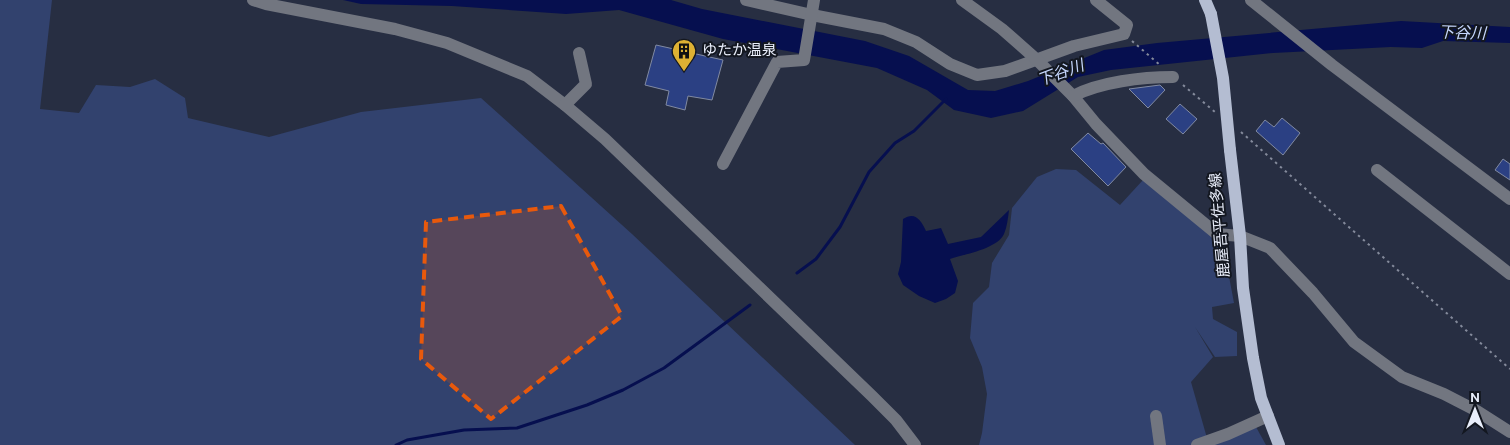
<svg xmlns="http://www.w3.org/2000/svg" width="1510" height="445" viewBox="0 0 1510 445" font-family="Overpass,'Noto Sans JP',sans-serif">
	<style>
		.green { fill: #32426e }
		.water { fill: #060f4f }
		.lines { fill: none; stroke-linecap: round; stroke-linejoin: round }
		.stream { stroke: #060f4f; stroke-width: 3 }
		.building { fill: #2b4083; stroke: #818aa2 }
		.path { stroke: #848a9b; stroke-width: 2; stroke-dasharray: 2.5 4; stroke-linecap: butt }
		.minor { stroke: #727680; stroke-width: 12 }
		.major { stroke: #b4bdd2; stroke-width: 12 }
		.major-bridge { stroke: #b4bdd2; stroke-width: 12 }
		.marked { fill: #e8590c; fill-opacity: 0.2; stroke: #e8590c; stroke-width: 4; stroke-dasharray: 10 6; stroke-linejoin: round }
		.labels { text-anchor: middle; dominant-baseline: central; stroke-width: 4; stroke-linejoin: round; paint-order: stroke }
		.poi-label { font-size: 15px; fill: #e9eefb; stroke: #131720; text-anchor: start }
		.street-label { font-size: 15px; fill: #e9eefb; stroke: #131720 }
		.water-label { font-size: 16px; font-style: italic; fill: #c6d7fe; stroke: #131720 }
	</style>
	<rect width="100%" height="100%" fill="#272e42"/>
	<g class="green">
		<path d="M 0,0 L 52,0 L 40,109 L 79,113 L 96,85 L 130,87 L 155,79 L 185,98 L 188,118 L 269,137 L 361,112 L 481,98 L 632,234 L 855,445 L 0,445 Z"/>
		<path d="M 1056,169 L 1076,170 L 1120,205 L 1143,180 L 1222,239 L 1234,303 L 1212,307 L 1213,319 L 1237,332 L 1237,356 L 1215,357 L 1195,327 L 1213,357 L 1191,382 L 1209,445 L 979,445 L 982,433 L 987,394 L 982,367 L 970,338 L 973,303 L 989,287 L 992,263 L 1009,235 L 1012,208 L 1037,177 Z"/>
		<path d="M 1256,427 L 1266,445 L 1211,445 Z"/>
	</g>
	<g class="water">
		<path d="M 343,0 L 671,0 L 702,9 L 865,41 L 909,56 L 968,90 L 995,91 L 1028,81 L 1104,50 L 1157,43 L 1401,21 L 1510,27 L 1510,43 L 1443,41 L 1422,48 L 1391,47 L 1273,53 L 1111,70 L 1078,77 L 1023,111 L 991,118 L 954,110 L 927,90 L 877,68 L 723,39 L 619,10 L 566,14 L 452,6 L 361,4 Z"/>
		<path d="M 1009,210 C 1008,218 1007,227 1004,234 C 997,249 965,254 950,259 L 958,281 L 955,293 L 946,299 L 935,303 L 919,296 L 903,285 L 898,274 L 901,262 L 903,219 C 915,211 921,220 926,231 L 941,228 L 948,244 L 981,237 Z"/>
	</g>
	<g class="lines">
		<g class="stream">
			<path d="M 797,273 L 816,259 L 840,227 L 869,172 L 895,143 L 914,131 L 946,99"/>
			<path d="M 396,445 L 407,440 L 464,430 L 517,428 L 587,405 L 623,390 L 664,368 L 750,305"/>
		</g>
	</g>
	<g class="building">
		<path d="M 656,45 L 723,60 L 712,100 L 688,96 L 685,110 L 666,105 L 669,91 L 645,85 Z"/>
		<path d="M 1160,85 L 1165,90 L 1148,108 L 1129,89 Z"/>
		<path d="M 1180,104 L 1197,119 L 1183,134 L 1166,119 Z"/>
		<path d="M 1282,118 L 1300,133 L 1283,155 L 1256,131 L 1265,120 L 1274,127 Z"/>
		<path d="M 1088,133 L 1101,144 L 1103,143 L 1126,167 L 1108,186 L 1071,149 Z"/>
		<path d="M 1503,159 L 1510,164 L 1510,180 L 1495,170 Z"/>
	</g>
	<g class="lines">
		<g class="path">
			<path d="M 1132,41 L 1160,65"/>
			<path d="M 1183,85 L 1215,112"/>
			<path d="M 1241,132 L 1510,369"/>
		</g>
		<g class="minor">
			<path d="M 253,0 L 266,4 L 395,29 L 447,43 L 527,76 L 565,105 L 605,139 L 872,396 L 896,420 L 915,445"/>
			<path d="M 746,0 L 812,15 L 884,29 L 916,42 L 950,64 L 977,75 L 1005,71 L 1074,46 L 1124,34 L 1127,25 L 1096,0"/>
			<path d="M 962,0 L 1002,29 L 1036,59 L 1073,96 L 1096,124 L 1144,174 L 1217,234 L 1240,236 L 1270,248 L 1313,293 L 1354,342 L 1402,377 L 1444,394 L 1477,411 L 1510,432"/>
			<path d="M 1251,0 L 1332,65 L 1510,199"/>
			<path d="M 1073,96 C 1100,82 1142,77 1173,77"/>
			<path d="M 565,105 L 586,84 L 579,53"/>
			<path d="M 723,164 L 777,62 L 804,60 L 814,0"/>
			<path d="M 1377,170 L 1510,274"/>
			<path d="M 1156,416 L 1160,445"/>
			<path d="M 1197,445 L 1228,434 L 1268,416"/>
		</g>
		<g class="major">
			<path d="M 1205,0 L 1211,14"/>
			<path d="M 1230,150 L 1240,236 L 1243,288 L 1253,358 L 1261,398 L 1279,445"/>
		</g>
		<path class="major-bridge" d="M 1211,14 L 1223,78 L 1230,150"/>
	</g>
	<path class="marked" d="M 561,206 L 622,316 L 491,419 L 421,359 L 426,222 Z"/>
	<defs>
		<g id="building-pin" transform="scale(1.25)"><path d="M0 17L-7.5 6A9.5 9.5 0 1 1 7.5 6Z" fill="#deb133" stroke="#131720"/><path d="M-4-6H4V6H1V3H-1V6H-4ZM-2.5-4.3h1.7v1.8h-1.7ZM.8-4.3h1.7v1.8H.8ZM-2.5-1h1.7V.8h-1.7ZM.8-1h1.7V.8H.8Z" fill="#111"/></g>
	</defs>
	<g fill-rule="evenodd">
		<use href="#building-pin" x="684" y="51"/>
	</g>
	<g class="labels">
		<g class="poi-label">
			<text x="702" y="51">ゆたか温泉</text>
		</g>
		<g class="street-label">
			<text transform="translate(1221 225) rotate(-95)">鹿屋吾平佐多線</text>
		</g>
		<g class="water-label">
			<text transform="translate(1462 34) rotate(2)">下谷川</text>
			<text transform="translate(1061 74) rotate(-20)">下谷川</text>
		</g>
	</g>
	<g transform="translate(1475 410)" stroke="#131720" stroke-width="4" paint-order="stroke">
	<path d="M0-4L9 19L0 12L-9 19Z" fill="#e9eefb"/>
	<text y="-8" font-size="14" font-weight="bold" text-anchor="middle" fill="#e9eefb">N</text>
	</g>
</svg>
